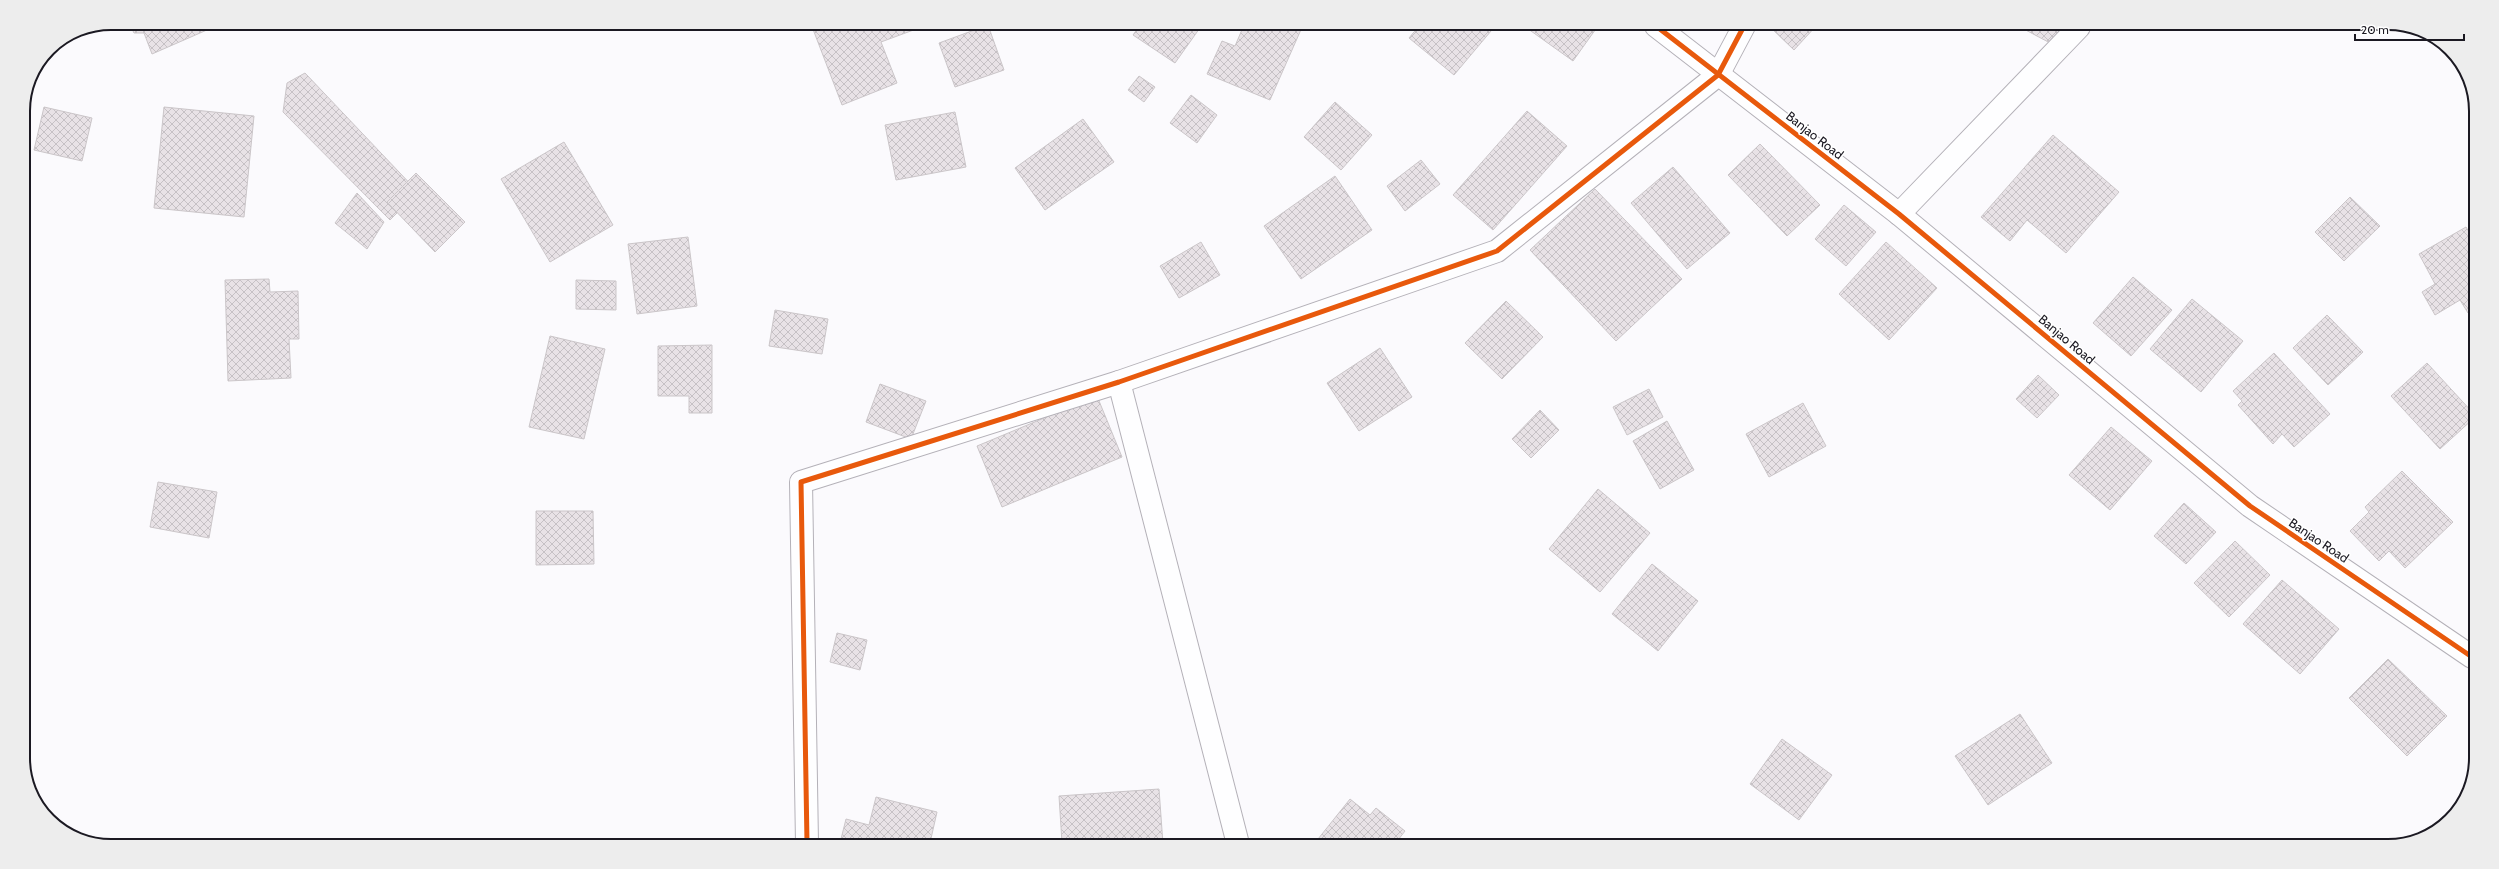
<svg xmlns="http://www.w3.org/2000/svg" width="2499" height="869" viewBox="0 0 2499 869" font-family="Cabin,sans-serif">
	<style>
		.building { fill: url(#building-cross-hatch); stroke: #cbc6c9 }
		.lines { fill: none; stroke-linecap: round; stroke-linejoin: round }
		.minor-casing { stroke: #b4b1b8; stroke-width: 24 }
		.minor { stroke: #fefeff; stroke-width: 22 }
		.cycleway-casing { stroke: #fff; stroke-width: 8 }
		.cycleway { stroke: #e8590c; stroke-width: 5 }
		.labels { text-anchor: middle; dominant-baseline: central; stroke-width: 3; stroke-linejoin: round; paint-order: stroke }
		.street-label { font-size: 13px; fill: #1b1922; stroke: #fff }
		.rim { fill: none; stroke: #1b1922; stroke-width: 2 }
	</style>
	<defs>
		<pattern id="building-cross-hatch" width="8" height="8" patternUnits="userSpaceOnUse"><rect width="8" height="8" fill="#e8e2e6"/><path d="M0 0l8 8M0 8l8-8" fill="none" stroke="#c6c1c5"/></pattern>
	</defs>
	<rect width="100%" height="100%" fill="#fbfafd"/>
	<g class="building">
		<path d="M 129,23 L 214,23 L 216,26 L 152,54 L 144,33 L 134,33 Z"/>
		<path d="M 811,24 L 927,25 L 881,42 L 897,83 L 842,105 Z"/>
		<path d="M 988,25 L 1004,70 L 955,87 L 939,43 Z"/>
		<path d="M 1140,25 L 1202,25 L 1175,63 L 1133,35 Z"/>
		<path d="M 1244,25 L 1303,25 L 1270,100 L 1207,74 L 1222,41 L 1235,46 Z"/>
		<path d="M 1419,26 L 1484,26 L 1491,31 L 1454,75 L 1409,38 Z"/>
		<path d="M 1524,26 L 1598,26 L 1573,61 Z"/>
		<path d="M 1769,26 L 1816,26 L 1794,50 Z"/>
		<path d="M 2020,27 L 2062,27 L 2052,44 Z"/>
		<path d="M 305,73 L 418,192 L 390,220 L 283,112 L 287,83 Z"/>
		<path d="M 1139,76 L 1155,87 L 1144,102 L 1128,90 Z"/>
		<path d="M 1191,95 L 1217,115 L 1197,143 L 1170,123 Z"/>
		<path d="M 1335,102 L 1372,135 L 1341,170 L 1304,137 Z"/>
		<path d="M 44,107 L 92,118 L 82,161 L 34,150 Z"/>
		<path d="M 164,107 L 254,116 L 244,217 L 154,208 Z"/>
		<path d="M 1527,111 L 1567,146 L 1493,230 L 1453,195 Z"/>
		<path d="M 955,112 L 966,167 L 896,180 L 885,125 Z"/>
		<path d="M 1083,119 L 1114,162 L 1045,210 L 1015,168 Z"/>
		<path d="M 2053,135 L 2119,192 L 2066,253 L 2027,220 L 2010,241 L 1981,217 Z"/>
		<path d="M 564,142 L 613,225 L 550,262 L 501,179 Z"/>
		<path d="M 1760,144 L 1820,205 L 1787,236 L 1728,175 Z"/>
		<path d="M 1421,160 L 1440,184 L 1405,211 L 1387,186 Z"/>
		<path d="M 1673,167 L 1730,233 L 1687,269 L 1631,203 Z"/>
		<path d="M 416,173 L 465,222 L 435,252 L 387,202 Z"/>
		<path d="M 1335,176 L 1372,230 L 1301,279 L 1264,226 Z"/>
		<path d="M 1595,189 L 1682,279 L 1616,341 L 1530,250 Z"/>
		<path d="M 357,193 L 384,222 L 367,249 L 335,223 Z"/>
		<path d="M 2350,197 L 2380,226 L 2344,261 L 2315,232 Z"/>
		<path d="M 1844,205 L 1876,232 L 1846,266 L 1815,239 Z"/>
		<path d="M 2466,227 L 2475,242 L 2474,310 L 2468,313 L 2460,300 L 2435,315 L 2422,292 L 2435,284 L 2419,254 Z"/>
		<path d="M 688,237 L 697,306 L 637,314 L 628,244 Z"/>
		<path d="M 1201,242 L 1220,275 L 1179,298 L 1160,266 Z"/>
		<path d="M 1886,242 L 1937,288 L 1889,340 L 1839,294 Z"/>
		<path d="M 2133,277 L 2172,310 L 2131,356 L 2093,323 Z"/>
		<path d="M 269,279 L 270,292 L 298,291 L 299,339 L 289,339 L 291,378 L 228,381 L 225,280 Z"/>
		<path d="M 576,280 L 616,281 L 616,310 L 576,309 Z"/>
		<path d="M 2192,299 L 2243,341 L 2201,392 L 2150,349 Z"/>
		<path d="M 1506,301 L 1543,337 L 1502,379 L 1465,343 Z"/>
		<path d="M 775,310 L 828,319 L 822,354 L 769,346 Z"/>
		<path d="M 2327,315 L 2363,352 L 2328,385 L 2293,348 Z"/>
		<path d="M 550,336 L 605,349 L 584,439 L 529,427 Z"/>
		<path d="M 712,345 L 712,413 L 689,413 L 689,396 L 658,396 L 658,346 Z"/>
		<path d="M 1380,348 L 1412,397 L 1359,431 L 1327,383 Z"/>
		<path d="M 2274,353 L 2330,414 L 2294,447 L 2282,434 L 2273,444 L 2238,405 L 2242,401 L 2233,391 Z"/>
		<path d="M 2427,363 L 2474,414 L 2474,418 L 2440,449 L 2391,396 Z"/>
		<path d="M 2038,375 L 2059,395 L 2037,418 L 2016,399 Z"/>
		<path d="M 880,384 L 926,401 L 911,439 L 866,422 Z"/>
		<path d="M 1649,389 L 1663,417 L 1627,435 L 1613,407 Z"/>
		<path d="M 1097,396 L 1122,457 L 1002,507 L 977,446 Z"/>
		<path d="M 1803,403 L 1826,446 L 1769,477 L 1746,434 Z"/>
		<path d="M 1540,410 L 1559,430 L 1531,458 L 1512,439 Z"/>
		<path d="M 1667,421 L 1694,470 L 1660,489 L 1633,441 Z"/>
		<path d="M 2111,427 L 2152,461 L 2110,510 L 2069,475 Z"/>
		<path d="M 2402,471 L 2453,522 L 2405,568 L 2389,551 L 2379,561 L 2350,531 L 2369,512 L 2365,507 Z"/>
		<path d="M 158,482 L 217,492 L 209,538 L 150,527 Z"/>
		<path d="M 1598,489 L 1650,533 L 1600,592 L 1549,549 Z"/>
		<path d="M 2184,503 L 2216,532 L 2186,564 L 2154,536 Z"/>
		<path d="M 536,511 L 593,511 L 594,564 L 536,565 Z"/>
		<path d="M 2235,541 L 2270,575 L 2229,617 L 2194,583 Z"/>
		<path d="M 1652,564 L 1698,601 L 1658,651 L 1612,614 Z"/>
		<path d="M 2282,580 L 2339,629 L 2300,674 L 2243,624 Z"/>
		<path d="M 837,633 L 867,640 L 860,670 L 830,662 Z"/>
		<path d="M 2388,659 L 2447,716 L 2407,756 L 2349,698 Z"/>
		<path d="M 2020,714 L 2052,763 L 1988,805 L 1955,756 Z"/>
		<path d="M 1782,739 L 1832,775 L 1799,820 L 1750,784 Z"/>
		<path d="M 1159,789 L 1163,844 L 1062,843 L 1059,796 Z"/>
		<path d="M 876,797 L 937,812 L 930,843 L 840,843 L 846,819 L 869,825 Z"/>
		<path d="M 1350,799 L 1370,815 L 1376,808 L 1405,831 L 1395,844 L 1314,844 Z"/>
	</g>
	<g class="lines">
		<g class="minor-casing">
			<g id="minor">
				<path d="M 1656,26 L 1899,214 L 2250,506 L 2472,657"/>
				<path d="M 1899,214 L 2079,27"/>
				<path d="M 1119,382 L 1238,844"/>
				<path d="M 807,843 L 801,482 L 1119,382 L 1497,251 L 1718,75 L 1744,26"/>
			</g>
		</g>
		<use href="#minor" class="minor"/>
		<g class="cycleway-casing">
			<g id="cycleway">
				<path d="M 1656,26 L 1899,214 L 2250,506 L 2472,657"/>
				<path d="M 807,843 L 801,482 L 1119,382 L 1497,251 L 1718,75 L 1744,26"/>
			</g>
		</g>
		<use href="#cycleway" class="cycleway"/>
	</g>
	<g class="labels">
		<g class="street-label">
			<text transform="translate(1815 135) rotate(38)">Banjao Road</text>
			<text transform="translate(2067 339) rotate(40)">Banjao Road</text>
			<text transform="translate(2319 540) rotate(34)">Banjao Road</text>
		</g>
	</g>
	<path d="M0 0H2499V869H0ZM111 30H2388A81 81 0 0 1 2469 111V758A81 81 0 0 1 2388 839H111A81 81 0 0 1 30 758V111A81 81 0 0 1 111 30Z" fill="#ededed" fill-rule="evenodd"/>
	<path class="rim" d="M111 30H2388A81 81 0 0 1 2469 111V758A81 81 0 0 1 2388 839H111A81 81 0 0 1 30 758V111A81 81 0 0 1 111 30Z"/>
	<path d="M2355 34v6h109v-6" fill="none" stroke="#1b1922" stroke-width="2"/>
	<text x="2361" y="34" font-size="12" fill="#1b1922" stroke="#ffffff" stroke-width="3" paint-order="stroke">20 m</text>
</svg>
